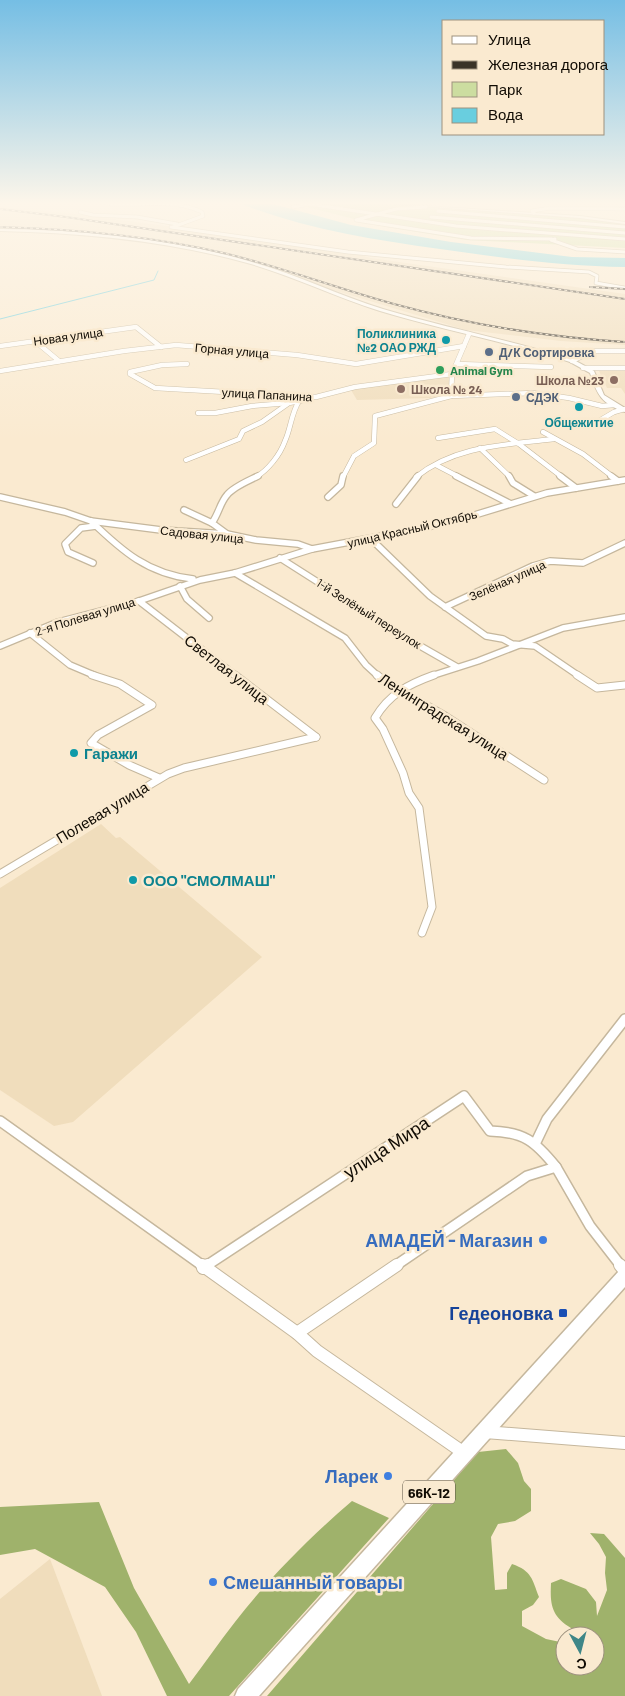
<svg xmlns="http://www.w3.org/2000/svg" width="625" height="1696" viewBox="0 0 625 1696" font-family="Barlow,sans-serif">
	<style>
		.built { fill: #f0ddbc }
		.green { fill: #ccdda0 }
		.forest { fill: #9fb26b }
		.water { fill: #69cedf }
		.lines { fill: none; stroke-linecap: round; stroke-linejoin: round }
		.stream { stroke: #69cedf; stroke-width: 1 }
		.street-far5-casing { stroke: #c5b79d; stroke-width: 4.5 }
		.street-far4-casing { stroke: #c5b79d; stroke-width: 5.5 }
		.street-far3-casing { stroke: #c5b79d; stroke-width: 8 }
		.street-far2-casing { stroke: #c5b79d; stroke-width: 9 }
		.street-far1-casing { stroke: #c5b79d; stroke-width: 12 }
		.street-casing { stroke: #c5b79d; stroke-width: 14 }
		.secondary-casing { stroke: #c5b79d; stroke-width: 2 }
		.primary-casing { stroke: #c5b79d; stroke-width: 3 }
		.street-far5 { stroke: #fff; stroke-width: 3 }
		.street-far4 { stroke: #fff; stroke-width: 4.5 }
		.street-far3 { stroke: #fff; stroke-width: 5.5 }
		.street-far2 { stroke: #fff; stroke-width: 7 }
		.street-far1 { stroke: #fff; stroke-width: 9 }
		.street { stroke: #fff; stroke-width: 12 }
		.secondary { fill: #fff; fill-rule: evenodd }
		.primary { fill: #fff; fill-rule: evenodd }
		.rail-casing { stroke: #3a3328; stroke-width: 2 }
		.rail { stroke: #faead0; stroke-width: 1; stroke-dasharray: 3; stroke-linecap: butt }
		.culture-dot { fill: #0f9aa8; stroke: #faead0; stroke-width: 2 }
		.service-dot { fill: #5c6f8a; stroke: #faead0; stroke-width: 2 }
		.leisure-dot { fill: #2e9e5b; stroke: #faead0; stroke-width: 2 }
		.education-dot { fill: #8d6e63; stroke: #faead0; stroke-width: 2 }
		.shop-dot { fill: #3f7fe0; stroke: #faead0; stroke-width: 2 }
		.transit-dot { fill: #1a4fb4; stroke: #faead0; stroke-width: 2 }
		.labels { text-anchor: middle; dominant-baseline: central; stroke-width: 5; stroke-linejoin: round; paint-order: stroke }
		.far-culture-label { font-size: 12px; font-weight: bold; fill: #0d838f; stroke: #faead0; text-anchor: end }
		.far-street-label { font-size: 12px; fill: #110c04; stroke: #faead0 }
		.far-service-label { font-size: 12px; font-weight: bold; fill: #4e5e75; stroke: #faead0; text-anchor: start }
		.far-leisure-label { font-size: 12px; font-weight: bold; fill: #27864d; stroke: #faead0; text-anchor: start }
		.far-education-label { font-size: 12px; font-weight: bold; fill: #785e54; stroke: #faead0; text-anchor: end }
		.shield { fill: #faead0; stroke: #574f41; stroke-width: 1 }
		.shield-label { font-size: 14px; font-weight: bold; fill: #110c04 }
		.street-label { font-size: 15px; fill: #110c04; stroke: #faead0 }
		.culture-label { font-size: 15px; font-weight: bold; fill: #0d838f; stroke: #faead0; text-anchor: start }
		.near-street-label { font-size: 18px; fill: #110c04; stroke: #faead0 }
		.near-shop-label { font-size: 18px; font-weight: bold; fill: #366cbe; stroke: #faead0; text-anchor: end }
		.near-transit-label { font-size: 18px; font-weight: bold; fill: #164399; stroke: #faead0; text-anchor: end }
	</style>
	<rect width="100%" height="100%" fill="#faead0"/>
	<g class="built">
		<path d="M 0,207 L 75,214 L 227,234 L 349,252 L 371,258 L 625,294 L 625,345 L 561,341 L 466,330 L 320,286 L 289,273 L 208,251 L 107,235 L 0,229 Z"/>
		<path d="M 599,371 L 625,371 L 625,394 L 621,388 L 607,388 Z"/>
		<path d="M 450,376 L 449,394 L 430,398 L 357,400 L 351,390 L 357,387 Z"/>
		<path d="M 101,824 L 116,838 L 120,837 L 262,957 L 73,1122 L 54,1126 L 0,1090 L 0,888 Z"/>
		<path d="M 50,1559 L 102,1696 L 0,1696 L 0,1599 Z"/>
	</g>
	<path class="green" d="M 295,204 L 382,204 L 570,217 L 625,223 L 625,248 L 466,240 L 386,227 Z"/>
	<g class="forest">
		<path d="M 506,1449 L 518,1463 L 524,1481 L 531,1489 L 531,1511 L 515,1521 L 498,1524 L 491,1537 L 495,1590 L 507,1589 L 507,1573 L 512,1564 C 532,1571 532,1579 539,1597 L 533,1605 L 522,1611 L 522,1626 L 546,1639 L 565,1643 L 565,1666 L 595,1666 L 595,1636 L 573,1636 L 571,1628 C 551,1616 550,1604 551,1583 L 561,1579 L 586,1589 L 596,1602 L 597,1616 L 607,1590 L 605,1573 L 606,1557 L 599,1544 L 590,1533 L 604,1534 L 625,1558 L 625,1696 L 267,1696 L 478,1452 Z"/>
		<path d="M 352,1501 L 389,1518 L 229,1696 L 167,1696 L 136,1632 L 105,1587 L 35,1549 L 0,1555 L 0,1507 L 99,1502 L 134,1588 L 189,1684 C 205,1663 219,1642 235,1622 C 269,1578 310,1537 352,1501 Z"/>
	</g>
	<path class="water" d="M 241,204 L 273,204 L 351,225 L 451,242 L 572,257 L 625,258 L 625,267 C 563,266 502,258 440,249 C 373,240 305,229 241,204 Z"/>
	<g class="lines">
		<path class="stream" d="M 0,319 L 154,280 L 158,271"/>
		<g class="street-far5-casing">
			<g id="street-far5">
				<path d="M 109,204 C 141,206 172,198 202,212 L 203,216 L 173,227"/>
				<path d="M 293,207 L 309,204 L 456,226 L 625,239"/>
				<path d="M 426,207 L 396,209 L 356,220 L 471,238 L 552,239"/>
				<path d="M 438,211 L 625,227"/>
				<path d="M 80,212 L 93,215 L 137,217 L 177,224"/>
				<path d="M 534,213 L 532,211 L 550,208 L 625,209"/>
				<path d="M 431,217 L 625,233"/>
				<path d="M 171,227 L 348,252 L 506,267 L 589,272 L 597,276 L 596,283 L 625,288"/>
				<path d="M 555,239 L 551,240 L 577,249 L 625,252"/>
			</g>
		</g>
		<g class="street-far4-casing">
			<g id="street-far4">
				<path d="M 35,341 L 59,361"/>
				<path d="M 0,346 L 136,327 L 161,347"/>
				<path d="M 572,361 L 593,351 L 625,351"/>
				<path d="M 187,364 L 162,365 L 130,372 L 130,374 L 155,388 L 316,397 L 355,387 L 452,374 L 469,334"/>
				<path d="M 457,364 L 551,367"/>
				<path d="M 583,368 L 625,368"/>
				<path d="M 0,371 L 124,351 L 176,345 L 297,355 L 356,364 L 464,346"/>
				<path d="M 451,396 L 452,374"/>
				<path d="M 198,413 L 215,413 L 252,406 L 288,403"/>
				<path d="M 596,426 L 597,422 L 614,412 L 625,409"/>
				<path d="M 543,432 L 583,454 L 613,477"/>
				<path d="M 438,438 L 495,429 L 519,444 L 562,477"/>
				<path d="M 480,448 L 510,477"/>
				<path d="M 186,460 L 239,439 L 243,431 L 262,422 L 289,403 L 299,401"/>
				<path d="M 436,465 L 459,477"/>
				<path d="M 256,477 C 268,470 280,455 285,441 C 291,428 291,414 299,401 L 309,399"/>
				<path d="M 343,477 L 354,456 L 374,443 L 375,416 L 451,396 L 533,393 L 569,398 L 602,406 L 614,405"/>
				<path d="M 416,477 C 456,445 506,445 554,439"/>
			</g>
		</g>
		<g class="street-far3-casing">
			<g id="street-far3">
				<path d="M 456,476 L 509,503"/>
				<path d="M 509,476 L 513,483 L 534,496"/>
				<path d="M 560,476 L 576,488"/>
				<path d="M 611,476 L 618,481"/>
				<path d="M 0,497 L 65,512 L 91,521 L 161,530 L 227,534 L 256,540 L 298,544 L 312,549"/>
				<path d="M 328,497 L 341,485 L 343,476"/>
				<path d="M 396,504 L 418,476"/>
				<path d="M 184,510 L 212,523"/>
				<path d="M 91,521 C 122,551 148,574 193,579"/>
				<path d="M 227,534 L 212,523 C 219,513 220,503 227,495 C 233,487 248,481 258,476"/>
				<path d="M 371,539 L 430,596 L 486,636 L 503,639 L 512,644 L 535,646 L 579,676"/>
				<path d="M 280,558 L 401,635 L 457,667"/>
				<path d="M 93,563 L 68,552 L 65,544 L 81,528 L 96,526"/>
				<path d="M 235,573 L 345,638 L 366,665 L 378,676"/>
				<path d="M 180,586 L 187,599 L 209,618"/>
				<path d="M 139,601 L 236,676"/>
				<path d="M 445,607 L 533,566 L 550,561 L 583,563 L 625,543"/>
				<path d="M 30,633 L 70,665 L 96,676"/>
				<path d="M 0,646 L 58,622 L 139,601 L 200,580 L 235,573 L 312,549 L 419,529 L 468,517 L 547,493 L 625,480"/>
				<path d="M 431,676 L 478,661 L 563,628 L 625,617"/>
			</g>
		</g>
		<g class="street-far2-casing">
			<g id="street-far2">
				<path d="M 92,675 L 120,684 L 152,705 L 98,735 L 91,743 L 129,765 L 159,778"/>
				<path d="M 235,675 L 316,737"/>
				<path d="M 377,675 L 385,682 L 445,716 L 544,780"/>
				<path d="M 577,675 L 597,688 L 625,685"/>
				<path d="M 0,874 L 168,774 L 184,768 L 316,737"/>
				<path d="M 422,933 L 432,907 L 419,808 L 409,793 L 403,773 L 383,729 L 375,718 C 389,694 409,684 434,675"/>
			</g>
		</g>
		<g class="street-far1-casing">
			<g id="street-far1">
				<path d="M 0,1121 L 203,1266"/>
				<path d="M 536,1142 L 547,1119 L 625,1019"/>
				<path d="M 206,1266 L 464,1096 L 490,1131 C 524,1132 535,1141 556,1167"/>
				<path d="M 395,1266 L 527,1176 L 556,1167 L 590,1226 L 621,1266"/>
			</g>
		</g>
		<g class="street-casing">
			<g id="street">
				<path d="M 202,1265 L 297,1333 L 317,1351 L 464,1453"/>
				<path d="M 620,1265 L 625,1271"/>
				<path d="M 203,1268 L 208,1265"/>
				<path d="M 297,1333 L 397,1265"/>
				<path d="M 485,1432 L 625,1443"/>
			</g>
		</g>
		<g class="secondary-casing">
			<g id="secondary">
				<path d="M 394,204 L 580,216 L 625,222 L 625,224 L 580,218 Z"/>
				<path d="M 0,229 C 86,230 172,238 255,263 C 299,275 340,296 383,309 C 446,328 511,340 574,360 L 594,371 L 604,395 L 625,408 L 625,412 C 602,404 597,395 590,373 L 570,362 C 507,342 443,330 380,311 C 336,297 295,277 251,264 C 170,241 85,233 0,231 Z"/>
			</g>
		</g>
		<g class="primary-casing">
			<path id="primary" d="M 625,1269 L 625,1287 L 259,1696 L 235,1696 L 238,1689 L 619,1271 Z"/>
		</g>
		<use href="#street-far5" class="street-far5"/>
		<use href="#street-far4" class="street-far4"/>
		<use href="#street-far3" class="street-far3"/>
		<use href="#street-far2" class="street-far2"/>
		<use href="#street-far1" class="street-far1"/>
		<use href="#street" class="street"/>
		<use href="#secondary" class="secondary"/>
		<use href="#primary" class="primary"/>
		<g class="rail-casing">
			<g id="rail">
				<path d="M 0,209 L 66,217 L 625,299"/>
				<path d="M 0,227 C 77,229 153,236 228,254 C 284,268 339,289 394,304 C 470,325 547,337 625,342"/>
				<path d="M 590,287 L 625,289"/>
			</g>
		</g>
		<use href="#rail" class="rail"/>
	</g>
	<linearGradient id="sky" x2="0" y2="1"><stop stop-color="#75bee4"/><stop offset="0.46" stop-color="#fdf6ea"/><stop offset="1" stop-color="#fdf6ea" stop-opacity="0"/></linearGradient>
	<rect width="625" height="441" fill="url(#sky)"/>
	<g class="culture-dot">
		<circle cx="446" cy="340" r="5"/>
		<circle cx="579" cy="407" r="5"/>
		<circle cx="74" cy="753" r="5"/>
		<circle cx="133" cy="880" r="5"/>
	</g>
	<g class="service-dot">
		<circle cx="489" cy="352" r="5"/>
		<circle cx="516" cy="397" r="5"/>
	</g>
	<circle class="leisure-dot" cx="440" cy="370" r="5"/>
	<g class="education-dot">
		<circle cx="614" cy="380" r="5"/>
		<circle cx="401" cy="389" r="5"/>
	</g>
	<g class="shop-dot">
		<circle cx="543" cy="1240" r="5"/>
		<circle cx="388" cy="1476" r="5"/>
		<circle cx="213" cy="1582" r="5"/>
	</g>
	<rect class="transit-dot" x="558" y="1308" width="10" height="10" rx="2.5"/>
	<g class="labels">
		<g class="far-culture-label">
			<text x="436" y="333">Поликлиника<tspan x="436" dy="14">№2 ОАО РЖД</tspan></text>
			<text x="579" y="422" text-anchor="middle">Общежитие</text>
		</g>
		<g class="far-street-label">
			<text transform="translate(68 336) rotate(-8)">Новая улица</text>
			<text transform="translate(232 350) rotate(5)">Горная улица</text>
			<text transform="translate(267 394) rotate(3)">улица Папанина</text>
			<text transform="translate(412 528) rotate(-13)">улица Красный Октябрь</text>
			<text transform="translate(202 534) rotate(6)">Садовая улица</text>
			<text transform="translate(507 580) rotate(-24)">Зелёная улица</text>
			<text transform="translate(369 613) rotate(32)">1-й Зелёный переулок</text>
			<text transform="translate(85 616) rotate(-17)">2-я Полевая улица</text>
		</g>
		<g class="far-service-label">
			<text x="499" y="352">Д/К Сортировка</text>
			<text x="526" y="397">СДЭК</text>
		</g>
		<g class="far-leisure-label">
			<text x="450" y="370">Animal Gym</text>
		</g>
		<g class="far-education-label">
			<text x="604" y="380">Школа №23</text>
			<text x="411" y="389" text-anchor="start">Школа № 24</text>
		</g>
		<rect class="shield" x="403" y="1480.5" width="52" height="23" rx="4"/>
		<g class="shield-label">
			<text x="429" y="1492">66К-12</text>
		</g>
		<g class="street-label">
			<text transform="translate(227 669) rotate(38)">Светлая улица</text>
			<text transform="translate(444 716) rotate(32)">Ленинградская улица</text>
			<text transform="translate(102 812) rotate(-31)">Полевая улица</text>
		</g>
		<g class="culture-label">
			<text x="84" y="753">Гаражи</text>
			<text x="143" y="880">ООО "СМОЛМАШ"</text>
		</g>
		<g class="near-street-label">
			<text transform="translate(386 1147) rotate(-33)">улица Мира</text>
		</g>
		<g class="near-shop-label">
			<text x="533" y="1240">АМАДЕЙ - Магазин</text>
			<text x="378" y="1476">Ларек</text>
			<text x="223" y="1582" text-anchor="start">Смешанный товары</text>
		</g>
		<g class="near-transit-label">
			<text x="553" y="1313">Гедеоновка</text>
		</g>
	</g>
	<rect x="442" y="20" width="162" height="115" fill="#faead0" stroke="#9d917e"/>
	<rect x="452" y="36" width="25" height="8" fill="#ffffff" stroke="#9d917e"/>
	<text x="488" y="45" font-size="15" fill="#110c04">Улица</text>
	<rect x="452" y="61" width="25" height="8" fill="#3a3328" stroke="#9d917e"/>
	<text x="488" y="70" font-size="15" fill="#110c04">Железная дорога</text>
	<rect x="452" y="82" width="25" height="15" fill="#ccdda0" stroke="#9d917e"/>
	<text x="488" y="95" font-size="15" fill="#110c04">Парк</text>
	<rect x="452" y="108" width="25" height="15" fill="#69cedf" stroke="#9d917e"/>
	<text x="488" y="120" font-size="15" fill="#110c04">Вода</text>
	<g transform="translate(580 1651) rotate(173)"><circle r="24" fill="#faead0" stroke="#9d917e"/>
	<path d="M0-4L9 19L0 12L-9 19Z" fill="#3e8687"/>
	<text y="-8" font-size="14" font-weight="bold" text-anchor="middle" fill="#110c04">С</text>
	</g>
</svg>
